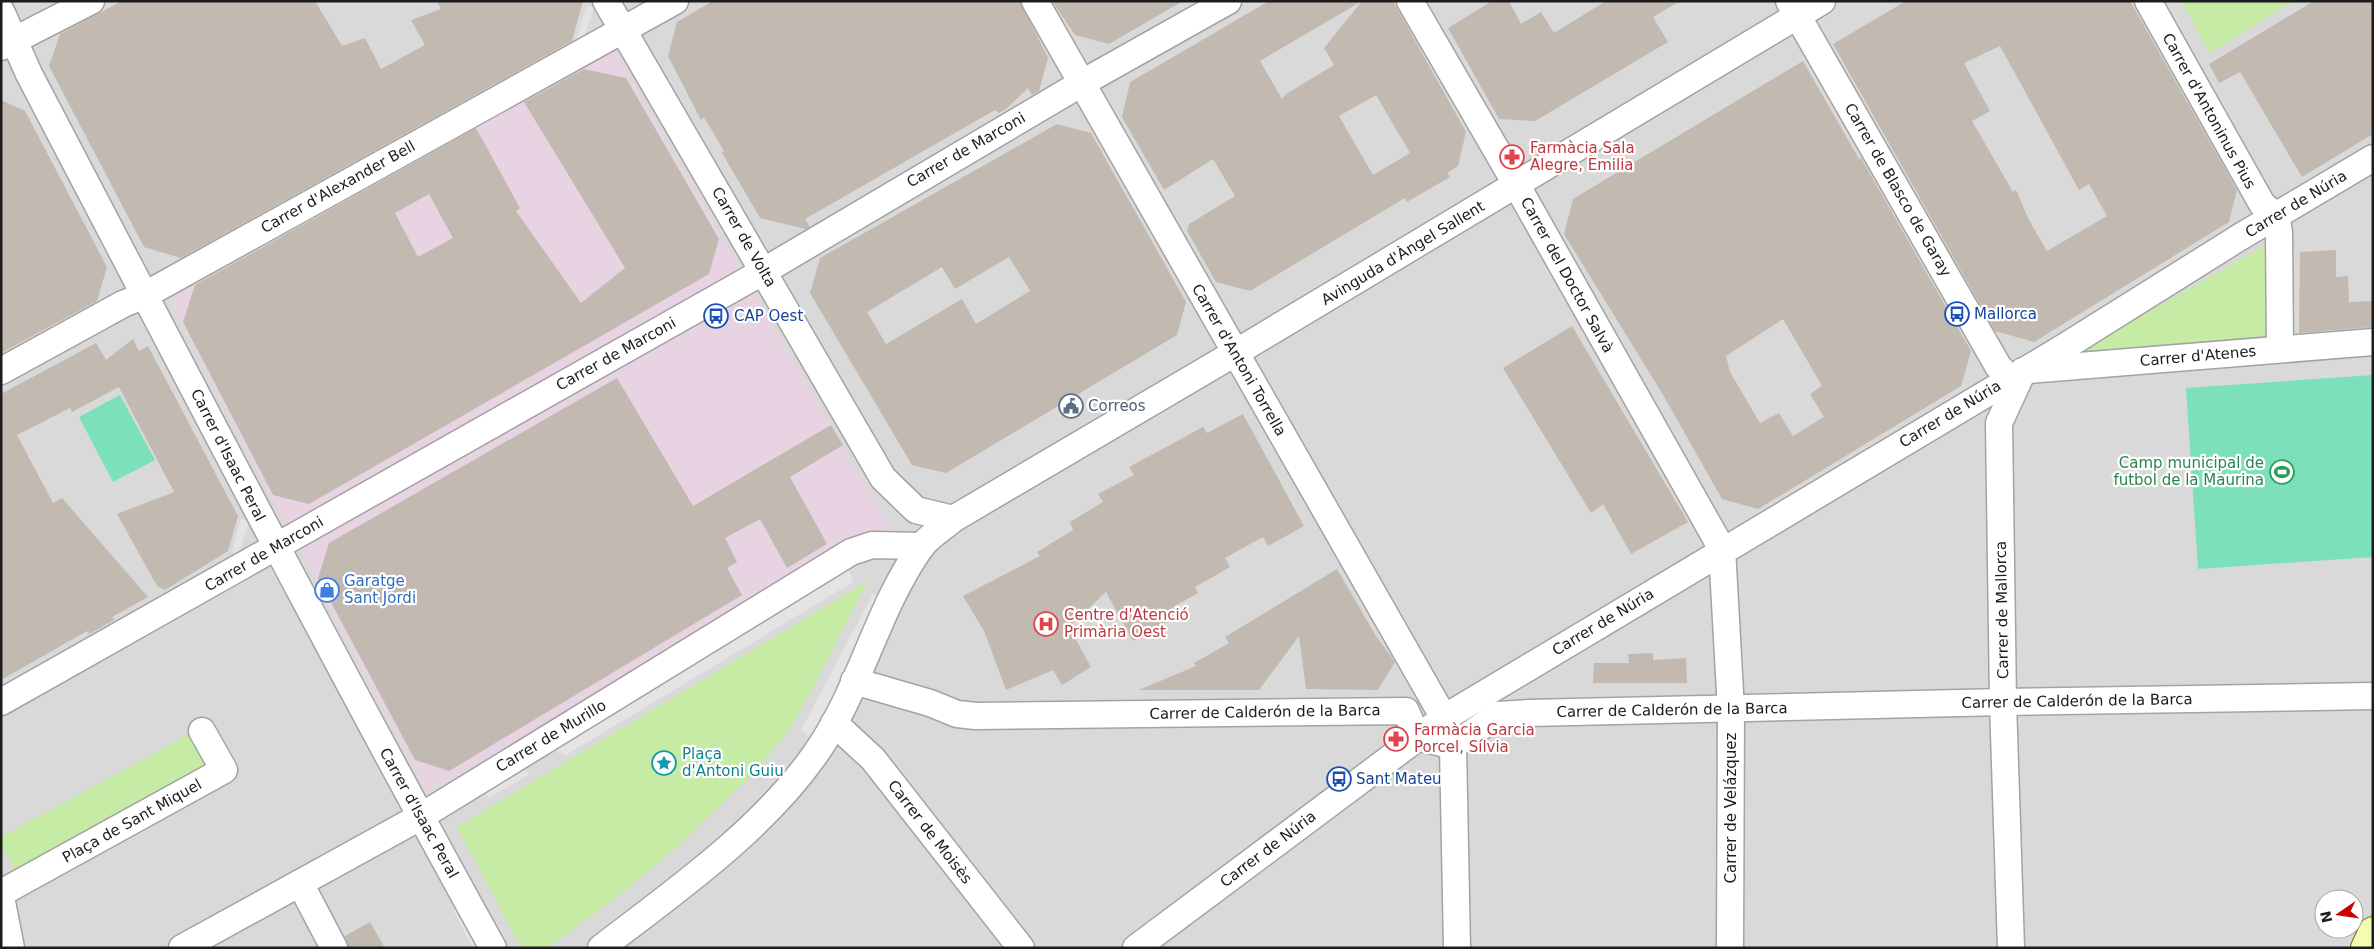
<svg xmlns="http://www.w3.org/2000/svg" width="2374" height="949" viewBox="0 0 2374 949" font-family="'DejaVu Sans',sans-serif">
	<style>
		.residential { fill: #dad9d9; fill-rule: evenodd }
		.industrial { fill: #e8d3e3 }
		.grass { fill: #c6eba5 }
		.pitch { fill: #7ce1bb }
		.parking { fill: #e4e4e4 }
		.building { fill: #c2b9b1; fill-rule: evenodd }
		.lines { fill: none; stroke-linecap: round; stroke-linejoin: round }
		.street-casing { stroke: #a3a3a3; stroke-width: 29 }
		.secondary-casing { stroke: #677601; stroke-width: 30 }
		.street { stroke: #fff; stroke-width: 26 }
		.secondary { stroke: #f6fbb2; stroke-width: 28 }
		.labels { text-anchor: middle; dominant-baseline: central; stroke-width: 4.5; stroke-linejoin: round; paint-order: stroke }
		.street-label { font-size: 15px; fill: #1c1c1c; stroke: #fff }
		.health-label { font-size: 15px; fill: #be3a42; stroke: #fff; text-anchor: start }
		.transit-label { font-size: 15px; fill: #164399; stroke: #fff; text-anchor: start }
		.service-label { font-size: 15px; fill: #4e5e75; stroke: #fff; text-anchor: start }
		.leisure-label { font-size: 15px; fill: #27864d; stroke: #fff; text-anchor: end }
		.shop-label { font-size: 15px; fill: #366cbe; stroke: #fff; text-anchor: start }
		.culture-label { font-size: 15px; fill: #0d838f; stroke: #fff; text-anchor: start }
	</style>
	<rect width="100%" height="100%" fill="#eeeae1"/>
	<path class="residential" d="M 1,1 L 2373,1 L 2373,948 L 1,948 ZM 2324,899 L 2354,899 L 2354,929 L 2324,929 Z"/>
	<path class="industrial" d="M 613,49 L 890,528 L 426,792 L 169,300 L 305,226 Z"/>
	<g class="grass">
		<path d="M 2181,1 L 2294,1 L 2210,53 Z"/>
		<path d="M 2269,243 L 2267,339 L 2059,363 Z"/>
		<path d="M 868,581 L 801,710 L 786,734 L 756,771 L 678,846 L 616,898 L 547,948 L 521,948 L 457,827 Z"/>
		<path d="M 195,731 L 214,767 L 17,874 L 1,845 L 1,837 Z"/>
	</g>
	<g class="pitch">
		<path d="M 2373,375 L 2373,557 L 2198,569 L 2186,388 Z"/>
		<path d="M 120,395 L 155,460 L 113,482 L 79,417 Z"/>
	</g>
	<g class="parking">
		<path d="M 587,6 L 594,7 L 581,47 L 575,44 Z"/>
		<path d="M 241,519 L 249,521 L 239,554 L 232,552 Z"/>
		<path d="M 846,563 L 853,582 L 566,755 L 546,745 Z"/>
		<path d="M 873,594 L 887,602 L 811,739 L 801,730 Z"/>
		<path d="M 513,762 L 530,774 L 489,798 L 479,785 Z"/>
		<path d="M 459,906 L 481,948 L 473,948 L 453,910 Z"/>
	</g>
	<g class="building">
		<path d="M 122,1 L 315,1 L 342,46 L 365,38 L 381,69 L 425,45 L 411,20 L 441,9 L 437,1 L 583,1 L 572,41 L 181,258 L 144,247 L 49,66 L 60,34 Z"/>
		<path d="M 713,1 L 1020,1 L 1048,58 L 1039,91 L 1032,95 L 1028,88 L 1006,109 L 999,113 L 995,110 L 805,219 L 810,227 L 806,229 L 760,218 L 722,153 L 724,151 L 704,117 L 701,120 L 668,56 L 677,22 Z"/>
		<path d="M 1052,1 L 1183,1 L 1109,44 L 1075,35 Z"/>
		<path d="M 1269,1 L 1393,1 L 1466,132 L 1458,166 L 1447,173 L 1450,177 L 1407,202 L 1405,198 L 1250,291 L 1216,282 L 1187,231 L 1189,224 L 1235,196 L 1213,159 L 1164,190 L 1122,117 L 1130,83 L 1132,81 ZM 1362,1 L 1324,48 L 1334,65 L 1286,94 L 1282,99 L 1260,61 ZM 1376,95 L 1410,153 L 1373,175 L 1339,116 Z"/>
		<path d="M 1492,1 L 1509,1 L 1521,24 L 1541,12 L 1554,33 L 1606,1 L 1680,1 L 1653,17 L 1668,42 L 1535,121 L 1499,119 L 1448,28 Z"/>
		<path d="M 1906,1 L 2130,1 L 2237,190 L 2229,222 L 2034,342 L 1995,331 L 1833,44 ZM 2000,46 L 2079,190 L 2089,184 L 2107,216 L 2047,251 L 2029,220 L 2016,190 L 2013,192 L 1972,121 L 1990,111 L 1964,63 Z"/>
		<path d="M 2314,1 L 2373,1 L 2373,134 L 2302,177 L 2240,72 L 2219,83 L 2209,64 Z"/>
		<path d="M 1803,61 L 1859,159 L 1861,158 L 1971,351 L 1961,386 L 1758,509 L 1722,499 L 1662,393 L 1564,234 L 1573,199 ZM 1783,319 L 1822,386 L 1810,394 L 1824,417 L 1793,436 L 1779,413 L 1760,423 L 1730,372 L 1726,356 Z"/>
		<path d="M 584,69 L 626,78 L 719,239 L 709,274 L 309,504 L 273,495 L 183,322 L 195,285 L 476,128 L 520,208 L 516,211 L 581,303 L 625,268 L 524,102 ZM 429,194 L 453,238 L 418,257 L 395,213 Z"/>
		<path d="M 1,100 L 25,111 L 107,267 L 97,301 L 1,353 Z"/>
		<path d="M 1057,124 L 1091,133 L 1140,220 L 1186,302 L 1177,335 L 946,473 L 912,465 L 810,293 L 820,258 ZM 1009,257 L 1030,291 L 976,324 L 962,299 L 886,344 L 867,312 L 942,267 L 955,289 Z"/>
		<path d="M 2336,250 L 2336,277 L 2348,276 L 2349,302 L 2373,301 L 2373,327 L 2299,333 L 2300,252 Z"/>
		<path d="M 1572,326 L 1688,522 L 1631,554 L 1603,504 L 1591,513 L 1503,368 Z"/>
		<path d="M 133,339 L 139,351 L 148,346 L 238,516 L 228,551 L 165,590 L 157,586 L 117,514 L 174,492 L 119,387 L 72,412 L 70,408 L 17,435 L 53,503 L 62,498 L 148,597 L 112,617 L 114,620 L 89,634 L 87,631 L 1,680 L 1,394 L 96,343 L 106,360 Z"/>
		<path d="M 617,378 L 693,506 L 831,425 L 843,445 L 790,477 L 827,544 L 787,568 L 760,519 L 725,538 L 737,562 L 727,568 L 742,595 L 449,771 L 415,760 L 318,578 L 329,543 Z"/>
		<path d="M 1243,414 L 1304,526 L 1268,546 L 1263,537 L 1225,558 L 1230,567 L 1195,587 L 1198,593 L 1163,613 L 1168,622 L 1133,641 L 1106,592 L 1069,627 L 1091,667 L 1062,685 L 1053,670 L 1006,690 L 984,631 L 963,596 L 1040,556 L 1037,552 L 1073,530 L 1070,522 L 1103,502 L 1098,494 L 1134,475 L 1129,467 L 1203,427 L 1207,433 Z"/>
		<path d="M 1337,569 L 1376,636 L 1395,662 L 1378,690 L 1306,689 L 1299,636 L 1259,690 L 1139,690 L 1196,666 L 1194,663 L 1229,643 L 1225,637 Z"/>
		<path d="M 1653,653 L 1653,660 L 1686,658 L 1687,683 L 1593,683 L 1594,663 L 1629,663 L 1628,654 Z"/>
		<path d="M 370,922 L 385,948 L 349,948 L 345,936 Z"/>
	</g>
	<g class="lines">
		<g class="street-casing">
			<g id="street">
				<path d="M 606,1 L 883,478 L 916,510 L 953,519"/>
				<path d="M 1035,1 L 1444,718 L 1453,746 L 1457,948"/>
				<path d="M 1410,1 L 1516,184 L 1722,549 L 1731,710 L 1730,948"/>
				<path d="M 1789,1 L 1998,366 L 2009,378"/>
				<path d="M 2148,1 L 2262,204 L 2276,216 L 2279,232 L 2280,349"/>
				<path d="M 1,11 L 29,74 C 182,366 333,659 493,948"/>
				<path d="M 1,47 L 91,1"/>
				<path d="M 2029,370 L 2373,342"/>
				<path d="M 1,371 L 123,304 L 145,295 L 675,1"/>
				<path d="M 854,681 L 930,703 L 957,714 L 976,716 L 1406,711 L 1417,737 L 1453,746 L 1498,715 L 1529,713 L 2003,702 L 2373,696"/>
				<path d="M 1,702 L 764,271 L 1082,83 L 1228,1"/>
				<path d="M 834,723 L 873,759 L 1021,948"/>
				<path d="M 300,883 L 334,948"/>
				<path d="M 1,893 L 224,770 L 202,731"/>
				<path d="M 1,897 L 11,948"/>
				<path d="M 182,948 L 420,817 L 851,552 L 872,545 L 922,546"/>
				<path d="M 601,948 C 674,892 760,832 814,756 C 860,692 876,610 921,547 C 929,536 943,528 953,519 L 1235,353 L 1822,1"/>
				<path d="M 1136,948 L 1444,718 L 2066,346 L 2240,237 L 2373,158"/>
				<path d="M 2011,948 L 2003,702 L 1999,423 L 2023,371"/>
			</g>
		</g>
		<g class="secondary-casing">
			<path id="secondary" d="M 2365,948 L 2373,931"/>
		</g>
		<use href="#street" class="street"/>
		<use href="#secondary" class="secondary"/>
	</g>
	<defs>
		<g id="pharmacy-ring" transform="scale(1.25)"><circle r="9.5" fill="#fff" stroke="#e0444e" stroke-width="1.5"/><path d="M-2-6h4v4h4v4h-4v4h-4v-4h-4v-4h4Z" fill="#e0444e"/></g>
		<g id="bus-ring" transform="scale(1.25)"><circle r="9.5" fill="#fff" stroke="#1a4fb4" stroke-width="1.5"/><path d="M-5-6H5V4H4V6H2V4H-2V6H-4V4H-5ZM-3.5-4V0h7V-4ZM-3.5 1.2v1.5H-2V1.2ZM2 1.2v1.5H3.5V1.2Z" fill="#1a4fb4"/></g>
		<g id="civic-ring" transform="scale(1.25)"><circle r="9.5" fill="#fff" stroke="#5c6f8a" stroke-width="1.5"/><path d="M-.6-6.5H3V-4.5H.6V-3L4-1V1h2V6H-6V1h2V-1L-.6-3ZM-1.2 2.5V6h2.4V2.5Z" fill="#5c6f8a"/></g>
		<g id="stadium-ring" transform="scale(1.25)"><circle r="9.5" fill="#fff" stroke="#2e9e5b" stroke-width="1.5"/><path d="M0-5a6.5 5 0 1 0 0 10a6.5 5 0 1 0 0-10ZM-3.5-1.8h7v3.6h-7Z" fill="#2e9e5b"/></g>
		<g id="shop-ring" transform="scale(1.25)"><circle r="9.5" fill="#fff" stroke="#3f7fe0" stroke-width="1.5"/><path d="M-5-2.5h2.3a2.7 3.5 0 0 1 5.4 0H5L5.5 6h-11ZM-1.5-2.5h3a1.5 2.3 0 0 0-3 0Z" fill="#3f7fe0"/></g>
		<g id="hospital-ring" transform="scale(1.25)"><circle r="9.5" fill="#fff" stroke="#e0444e" stroke-width="1.5"/><path d="M-5-5h3v3.5h4V-5h3V5h-3V1.5h-4V5h-3Z" fill="#e0444e"/></g>
		<g id="sight-ring" transform="scale(1.25)"><circle r="9.5" fill="#fff" stroke="#0f9aa8" stroke-width="1.5"/><path d="M0-6L1.8-2.2L6-1.7L2.9 1.2L3.7 5.4L0 3.3L-3.7 5.4L-2.9 1.2L-6-1.7L-1.8-2.2Z" fill="#0f9aa8"/></g>
	</defs>
	<g fill-rule="evenodd">
		<use href="#pharmacy-ring" x="1512" y="157"/>
		<use href="#bus-ring" x="1957" y="314"/>
		<use href="#bus-ring" x="716" y="316"/>
		<use href="#civic-ring" x="1071" y="406"/>
		<use href="#stadium-ring" x="2282" y="472"/>
		<use href="#shop-ring" x="327" y="590"/>
		<use href="#hospital-ring" x="1046" y="624"/>
		<use href="#pharmacy-ring" x="1396" y="739"/>
		<use href="#sight-ring" x="664" y="763"/>
		<use href="#bus-ring" x="1339" y="779"/>
	</g>
	<g class="labels">
		<g class="street-label">
			<text transform="translate(2209 111) rotate(61)">Carrer d'Antoninus Pius</text>
			<text transform="translate(966 150) rotate(-30)">Carrer de Marconi</text>
			<text transform="translate(338 187) rotate(-29)">Carrer d'Alexander Bell</text>
			<text transform="translate(1898 190) rotate(60)">Carrer de Blasco de Garay</text>
			<text transform="translate(2296 204) rotate(-31)">Carrer de Núria</text>
			<text transform="translate(744 237) rotate(60)">Carrer de Volta</text>
			<text transform="translate(1403 253) rotate(-31)">Avinguda d'Àngel Sallent</text>
			<text transform="translate(1567 275) rotate(61)">Carrer del Doctor Salvà</text>
			<text transform="translate(616 354) rotate(-29)">Carrer de Marconi</text>
			<text transform="translate(2198 356) rotate(-5)">Carrer d'Atenes</text>
			<text transform="translate(1239 360) rotate(60)">Carrer d'Antoni Torrella</text>
			<text transform="translate(1950 414) rotate(-31)">Carrer de Núria</text>
			<text transform="translate(228 455) rotate(63)">Carrer d'Isaac Peral</text>
			<text transform="translate(264 554) rotate(-30)">Carrer de Marconi</text>
			<text transform="translate(2002 610) rotate(-91)">Carrer de Mallorca</text>
			<text transform="translate(1603 622) rotate(-31)">Carrer de Núria</text>
			<text transform="translate(2077 701) rotate(-1)">Carrer de Calderón de la Barca</text>
			<text transform="translate(1672 710) rotate(-1)">Carrer de Calderón de la Barca</text>
			<text transform="translate(1265 712) rotate(-1)">Carrer de Calderón de la Barca</text>
			<text transform="translate(551 736) rotate(-31)">Carrer de Murillo</text>
			<text transform="translate(1731 808) rotate(-90)">Carrer de Velázquez</text>
			<text transform="translate(419 813) rotate(61)">Carrer d'Isaac Peral</text>
			<text transform="translate(132 821) rotate(-29)">Plaça de Sant Miquel</text>
			<text transform="translate(930 832) rotate(52)">Carrer de Moisès</text>
			<text transform="translate(1268 849) rotate(-37)">Carrer de Núria</text>
		</g>
		<g class="health-label">
			<text x="1530" y="148">Farmàcia Sala<tspan x="1530" dy="17">Alegre, Emilia</tspan></text>
			<text x="1064" y="615">Centre d'Atenció<tspan x="1064" dy="17">Primària Oest</tspan></text>
			<text x="1414" y="730">Farmàcia Garcia<tspan x="1414" dy="17">Porcel, Sílvia</tspan></text>
		</g>
		<g class="transit-label">
			<text x="1974" y="314">Mallorca</text>
			<text x="734" y="316">CAP Oest</text>
			<text x="1356" y="779">Sant Mateu</text>
		</g>
		<g class="service-label">
			<text x="1088" y="406">Correos</text>
		</g>
		<g class="leisure-label">
			<text x="2264" y="463">Camp municipal de<tspan x="2264" dy="17">futbol de la Maurina</tspan></text>
		</g>
		<g class="shop-label">
			<text x="344" y="581">Garatge<tspan x="344" dy="17">Sant Jordi</tspan></text>
		</g>
		<g class="culture-label">
			<text x="682" y="754">Plaça<tspan x="682" dy="17">d'Antoni Guiu</tspan></text>
		</g>
	</g>
	<rect width="2374" height="949" fill="none" stroke="#1c1c1c" stroke-width="5"/>
	<g transform="translate(2339 914) rotate(257)"><circle r="24" fill="#ffffff" stroke="#a4a4a4"/>
	<path d="M0-4L9 19L0 12L-9 19Z" fill="#c90300"/>
	<text y="-8" font-size="14" font-weight="bold" text-anchor="middle" fill="#1c1c1c">N</text>
	</g>
</svg>
